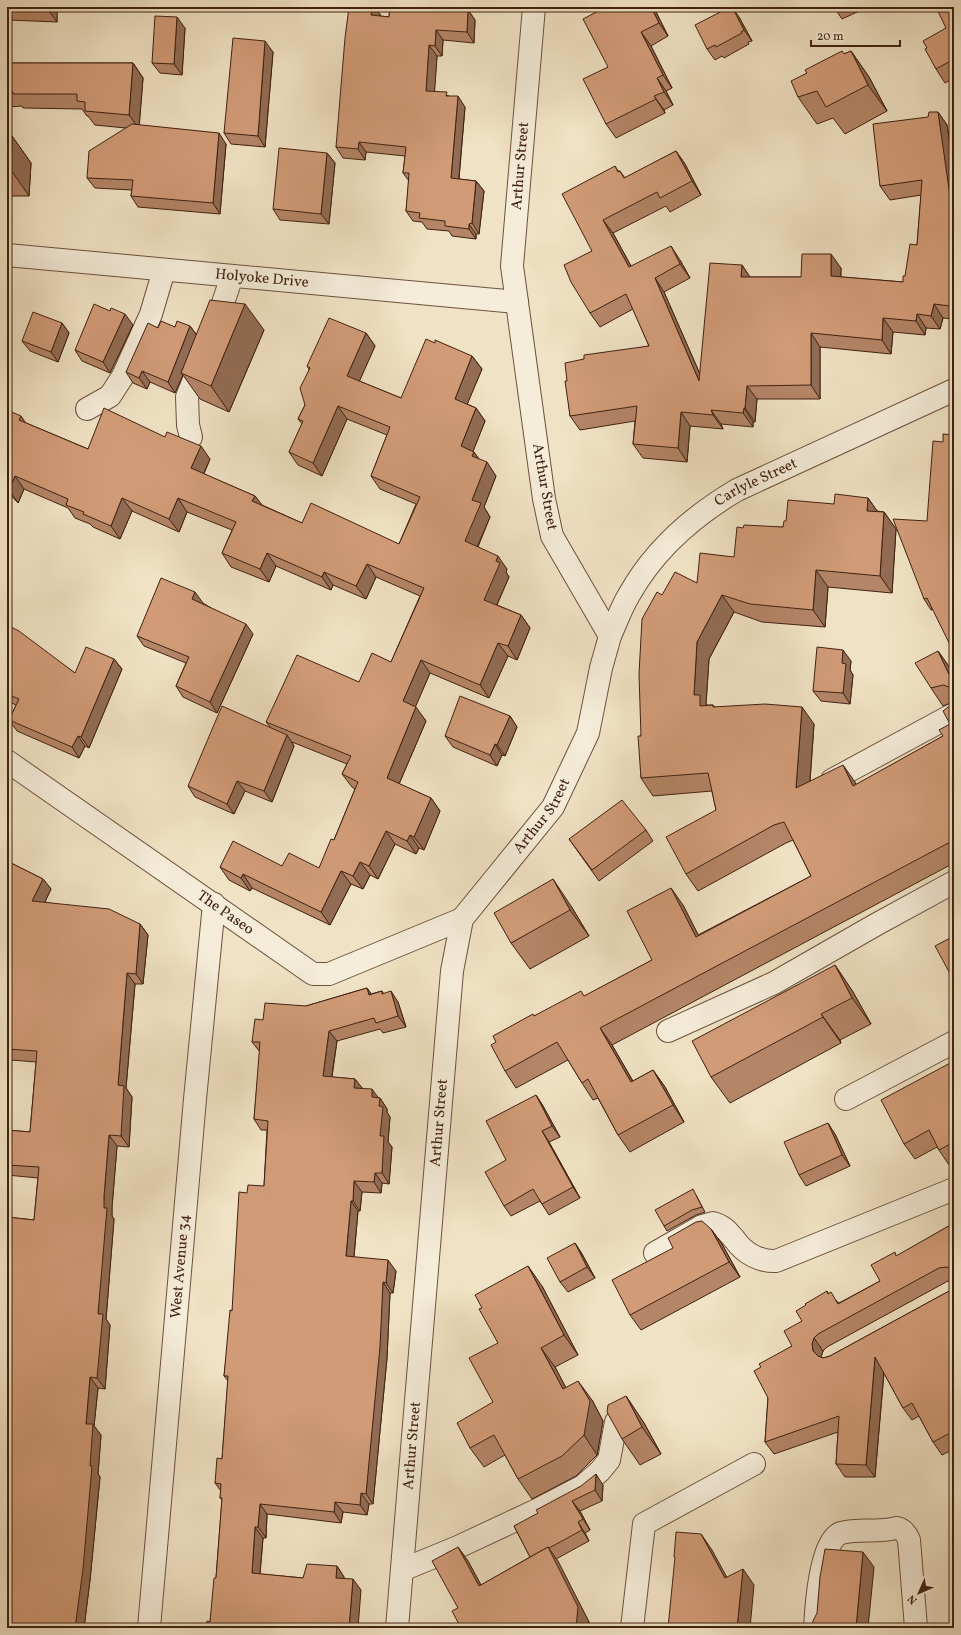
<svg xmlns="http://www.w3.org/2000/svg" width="961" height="1635" viewBox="0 0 961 1635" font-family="Vollkorn,serif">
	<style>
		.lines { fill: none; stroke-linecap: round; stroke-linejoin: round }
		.minor-casing { stroke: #6c513d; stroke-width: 24 }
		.minor { stroke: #f5ecd9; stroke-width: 22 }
		.wall { fill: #b48567; stroke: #402110 }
		.shaded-wall { fill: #926c54; stroke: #402110 }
		.building { fill: #d19b78; stroke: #402110 }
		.labels { text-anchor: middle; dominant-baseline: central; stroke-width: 3; stroke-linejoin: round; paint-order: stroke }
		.street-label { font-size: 15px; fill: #402110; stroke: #f5ecd9 }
	</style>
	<rect width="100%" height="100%" fill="#f0e2c4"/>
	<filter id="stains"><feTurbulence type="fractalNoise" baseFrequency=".005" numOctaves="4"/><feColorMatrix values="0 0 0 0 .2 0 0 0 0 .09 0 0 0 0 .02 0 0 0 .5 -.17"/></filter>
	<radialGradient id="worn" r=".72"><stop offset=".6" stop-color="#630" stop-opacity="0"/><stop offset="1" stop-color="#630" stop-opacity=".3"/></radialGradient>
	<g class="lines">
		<g class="minor-casing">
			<g id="minor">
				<path id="s1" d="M 7,255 L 517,302"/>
				<path d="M 87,409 L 110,396 L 123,376 L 151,314 L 164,270"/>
				<path d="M 191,437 L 188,425 L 187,397 L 213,333 L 232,276"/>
				<path id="s2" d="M 610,636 C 616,623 621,608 629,595 C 654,550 693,516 737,490 L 954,390"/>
				<path id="s3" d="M 7,761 L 313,974 L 329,974 L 462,919"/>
				<path d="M 832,780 L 954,714"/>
				<path d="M 668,1031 L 774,983 L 877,924 L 954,882"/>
				<path d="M 846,1099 L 954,1042"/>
				<path d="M 655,1253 L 702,1226 L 713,1223 C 724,1226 728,1232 735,1240 C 744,1253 760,1262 776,1261 L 954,1189"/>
				<path d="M 402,1570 L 458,1547 L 537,1510 L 583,1486 L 600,1471 L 609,1460 L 616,1422"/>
				<path id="s4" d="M 149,1628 L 195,1099 L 214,904"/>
				<path id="s5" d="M 397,1628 L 452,971 L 462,919 L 553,807 L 588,733 L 601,668 L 610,636 L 552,536 L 544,499 L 512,266 L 534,7"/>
				<path d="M 632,1628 L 644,1524 L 754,1464"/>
				<path d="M 815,1628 C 816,1609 820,1540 841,1533 C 858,1528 878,1533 896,1528 C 903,1529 906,1533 909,1540 L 916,1628"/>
			</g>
		</g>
		<use href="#minor" class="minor"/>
	</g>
	<g class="wall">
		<path d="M 7,7 L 57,7 L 57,22 L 9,20 L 9,28 L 7,28 Z"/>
		<path d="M 390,7 L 465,7 L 464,10 L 468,10 L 475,20 L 474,43 L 443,40 L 442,56 L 437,56 L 434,92 L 449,96 L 465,107 L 459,179 L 476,181 L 484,191 L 479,234 L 476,234 L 476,239 L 452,236 L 449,231 L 427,229 L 422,222 L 413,221 L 406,211 L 409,181 L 403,173 L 405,156 L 366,152 L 365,160 L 343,158 L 336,147 L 380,14 L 380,16 L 389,17 Z"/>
		<path d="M 606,7 L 656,7 L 654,8 L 668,36 L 651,46 L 672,88 L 666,91 L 673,105 L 664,110 L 665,113 L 616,138 L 606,124 L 608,67 Z"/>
		<path d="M 834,7 L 868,7 L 842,19 Z"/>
		<path d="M 954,7 L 954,78 L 945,83 L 936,69 L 927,48 L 946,28 Z"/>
		<path d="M 739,17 L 752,41 L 748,42 L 749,44 L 724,58 L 722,56 L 715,60 L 707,49 Z"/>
		<path d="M 185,28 L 182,75 L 160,73 L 152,63 Z"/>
		<path d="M 851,51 L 869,77 L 887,111 L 845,134 L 833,118 L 817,124 L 798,97 L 844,54 Z"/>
		<path d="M 273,52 L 265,147 L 231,144 L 224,133 Z"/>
		<path d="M 7,63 L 133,63 L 143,78 L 139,125 L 226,144 L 220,214 L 138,207 L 131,196 L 132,190 L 95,188 L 87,178 L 126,128 L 95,125 L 88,116 L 87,116 L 82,109 L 23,108 L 22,106 L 8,107 L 7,106 Z"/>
		<path d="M 938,112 L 947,125 L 954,170 L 954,319 L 943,318 L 940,329 L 926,328 L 925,335 L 893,332 L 891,354 L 820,347 L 820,399 L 757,399 L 755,422 L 753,422 L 753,427 L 721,424 L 723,429 L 690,426 L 687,462 L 643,458 L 633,444 L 635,421 L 580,430 L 570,416 L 567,381 L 584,359 L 649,346 L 633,309 L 600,327 L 590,313 L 592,251 L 615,166 L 618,171 L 620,171 L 625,178 L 676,151 L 685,164 L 701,195 L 670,212 L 666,206 L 613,233 L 631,266 L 680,260 L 690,278 L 664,292 L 700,374 L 742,265 L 750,277 L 801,277 L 841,268 L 841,277 L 903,282 L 917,245 L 921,195 L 890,200 L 880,186 L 928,117 Z"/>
		<path d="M 7,136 L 12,136 L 31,163 L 29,196 L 7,196 Z"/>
		<path d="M 327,153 L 335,163 L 329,224 L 280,220 L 273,209 Z"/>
		<path d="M 62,323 L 69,333 L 58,362 L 30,351 L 22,341 Z"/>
		<path d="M 133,325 L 110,373 L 82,361 L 75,350 Z"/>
		<path d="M 190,326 L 196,334 L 264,330 L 229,412 L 200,399 L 183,375 L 175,393 L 150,382 L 147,389 L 133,383 L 126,372 L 158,328 Z"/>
		<path d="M 366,333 L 375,346 L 359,381 L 401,398 L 472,356 L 482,369 L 467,404 L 476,408 L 485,421 L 473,451 L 479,459 L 496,476 L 484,507 L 490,517 L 478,547 L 507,569 L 506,572 L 509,577 L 497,605 L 521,615 L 530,628 L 517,660 L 508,656 L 489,698 L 430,673 L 415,707 L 426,721 L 399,784 L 431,798 L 440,811 L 424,850 L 419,848 L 416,854 L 395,844 L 378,879 L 370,875 L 363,889 L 351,884 L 330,925 L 252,888 L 250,891 L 229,880 L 220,867 L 282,866 L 319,868 L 334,840 L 355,789 L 352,787 L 342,774 L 347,764 L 292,742 L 294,746 L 272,802 L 245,791 L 234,814 L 195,797 L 188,786 L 270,727 L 266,722 L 359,682 L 391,662 L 420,596 L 376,577 L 366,599 L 333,585 L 331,590 L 276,566 L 269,582 L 231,567 L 222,553 L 232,530 L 187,512 L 179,532 L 132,511 L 120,539 L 93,527 L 90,524 L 75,518 L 68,508 L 24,489 L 18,503 L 7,491 L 7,410 L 26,423 L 88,449 L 210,459 L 204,474 L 255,496 L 262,505 L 302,523 L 399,544 L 416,504 L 380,489 L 371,476 L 387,435 L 347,419 L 322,476 L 298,465 L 289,452 L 302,424 L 298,419 L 305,405 L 309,369 L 307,366 Z"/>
		<path d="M 868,498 L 877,511 L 884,512 L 896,529 L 892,593 L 828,587 L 825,627 L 762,622 L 734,612 L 709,659 L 706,704 L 707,705 L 713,705 L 715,707 L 814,724 L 810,782 L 855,782 L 856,785 L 943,736 L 950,724 L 953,702 L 943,706 L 931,688 L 938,651 L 950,668 L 954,677 L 954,863 L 612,1045 L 633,1081 L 653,1070 L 665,1087 L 684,1122 L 630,1152 L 618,1135 L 598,1098 L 593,1100 L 582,1083 L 568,1060 L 516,1088 L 505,1071 L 534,1016 L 585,996 L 652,960 L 683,905 L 698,935 L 811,876 L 793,840 L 786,843 L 698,891 L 686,874 L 716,810 L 712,791 L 653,796 L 641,778 L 641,736 L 662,595 L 697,583 L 734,557 L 743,528 L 783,527 L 786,521 L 834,504 Z"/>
		<path d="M 927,521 L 932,610 L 931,610 L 924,599 Z"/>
		<path d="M 203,603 L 253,634 L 217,713 L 183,697 L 176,686 L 186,663 L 144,646 L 137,636 Z"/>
		<path d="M 7,625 L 75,673 L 114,659 L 122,669 L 89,748 L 85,746 L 79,758 L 17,731 L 9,720 L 16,705 L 7,701 Z"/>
		<path d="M 851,661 L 850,670 L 853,675 L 850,704 L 821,701 L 813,691 Z"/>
		<path d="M 510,716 L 517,727 L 505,756 L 502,755 L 497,766 L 453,747 L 445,736 Z"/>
		<path d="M 646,830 L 653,841 L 599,881 L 569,839 Z"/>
		<path d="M 7,861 L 43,879 L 51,889 L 45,902 L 140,924 L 148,935 L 143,984 L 135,984 L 126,1088 L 132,1097 L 129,1147 L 117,1146 L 112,1207 L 112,1216 L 114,1219 L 106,1319 L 110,1325 L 105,1389 L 98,1388 L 94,1426 L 101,1435 L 98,1474 L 100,1477 L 90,1580 L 84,1628 L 8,1628 L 8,1624 L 7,1623 L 7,1217 L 34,1220 L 38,1178 L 7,1175 L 7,1130 L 30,1132 L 36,1062 L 11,1060 L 7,1053 Z"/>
		<path d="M 571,906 L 589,936 L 530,969 L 511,943 Z"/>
		<path d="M 835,965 L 853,992 L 871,1024 L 840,1040 L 841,1043 L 730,1103 L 711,1077 Z"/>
		<path d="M 367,988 L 371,994 L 382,991 L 384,994 L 398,1002 L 406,1027 L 383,1033 L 380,1029 L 337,1041 L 332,1077 L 355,1079 L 362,1088 L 379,1098 L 380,1098 L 387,1109 L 387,1112 L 390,1117 L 388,1142 L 392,1147 L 389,1184 L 382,1183 L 381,1193 L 362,1192 L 360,1211 L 358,1211 L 354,1257 L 396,1271 L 393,1293 L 390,1293 L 387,1358 L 373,1504 L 369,1504 L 367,1515 L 343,1512 L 341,1523 L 267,1514 L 266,1538 L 263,1538 L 260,1574 L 303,1578 L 337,1566 L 344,1577 L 344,1579 L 361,1590 L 210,1622 L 216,1578 L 222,1500 L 220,1498 L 221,1491 L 215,1483 L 222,1459 L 228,1381 L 224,1376 L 232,1311 L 264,1186 L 267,1130 L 261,1130 L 254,1119 L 260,1052 L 252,1042 L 263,1020 L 306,1006 Z"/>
		<path d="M 954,1061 L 954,1163 L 949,1165 L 937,1147 L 915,1159 L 904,1144 Z"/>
		<path d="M 536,1095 L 543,1106 L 560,1137 L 549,1142 L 580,1198 L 549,1215 L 540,1201 L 511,1216 L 504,1206 L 506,1160 Z"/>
		<path d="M 835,1134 L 850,1166 L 806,1186 L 799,1175 Z"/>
		<path d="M 696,1195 L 705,1212 L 696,1215 L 667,1231 L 664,1226 Z"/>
		<path d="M 954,1223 L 954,1280 L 948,1281 L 827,1347 L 823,1351 L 821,1357 L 823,1358 L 830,1356 L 951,1290 L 954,1287 L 954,1449 L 942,1455 L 933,1442 L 919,1416 L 912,1420 L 903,1408 L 884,1373 L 875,1477 L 845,1477 L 836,1464 L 838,1432 L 774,1454 L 765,1442 L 768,1398 L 761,1367 L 792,1346 L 802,1321 L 827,1291 L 829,1294 L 839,1303 L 880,1281 L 897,1256 Z"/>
		<path d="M 711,1229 L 722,1244 L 740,1277 L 641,1330 L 630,1315 Z"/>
		<path d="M 575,1243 L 582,1254 L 595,1278 L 568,1292 L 560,1282 Z"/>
		<path d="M 542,1286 L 578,1355 L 555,1367 L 566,1388 L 592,1400 L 603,1421 L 597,1455 L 576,1476 L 532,1499 L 518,1479 L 505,1455 L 484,1467 L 470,1448 L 493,1402 Z"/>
		<path d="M 626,1396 L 644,1423 L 661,1454 L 640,1465 L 622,1439 Z"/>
		<path d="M 603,1485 L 602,1501 L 580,1511 L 590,1530 L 585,1533 L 589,1541 L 556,1559 L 589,1622 L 588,1628 L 461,1628 L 458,1608 L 458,1547 L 468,1561 L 481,1585 L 530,1557 L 514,1526 Z"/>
	</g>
	<g class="shaded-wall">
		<path d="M 46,7 L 57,7 L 57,22 Z"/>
		<path d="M 373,7 L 375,7 L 380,14 L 379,26 L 371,15 Z"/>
		<path d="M 457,7 L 465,7 L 464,19 L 456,9 Z"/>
		<path d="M 651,7 L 653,7 L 654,8 L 668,36 L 659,23 Z"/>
		<path d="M 732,7 L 739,17 L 752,41 L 744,30 Z"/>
		<path d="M 468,10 L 475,20 L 474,43 L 467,32 Z"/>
		<path d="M 7,17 L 9,20 L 9,28 L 7,25 Z"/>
		<path d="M 177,17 L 185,28 L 182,75 L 174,64 Z"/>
		<path d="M 436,30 L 443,40 L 442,56 L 435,46 Z"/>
		<path d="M 641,32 L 651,46 L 672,88 L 663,75 Z"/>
		<path d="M 265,41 L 273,52 L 265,147 L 258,136 Z"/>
		<path d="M 429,45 L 437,56 L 434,101 L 426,91 Z"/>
		<path d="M 851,51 L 869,77 L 887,111 L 868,85 Z"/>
		<path d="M 133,63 L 143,78 L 139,129 L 129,115 Z"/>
		<path d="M 657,78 L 666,91 L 673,105 L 664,92 Z"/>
		<path d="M 458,96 L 465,107 L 458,188 L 451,178 Z"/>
		<path d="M 654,96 L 664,110 L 665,113 L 656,99 Z"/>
		<path d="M 938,112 L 947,125 L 954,170 L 954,223 L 951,219 Z"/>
		<path d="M 219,133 L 226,144 L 220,214 L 213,203 Z"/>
		<path d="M 12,136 L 31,163 L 29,196 L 11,170 Z"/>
		<path d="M 359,142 L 366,152 L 365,160 L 358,149 Z"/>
		<path d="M 676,151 L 685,164 L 701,195 L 692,181 Z"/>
		<path d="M 327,153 L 335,163 L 329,224 L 321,214 Z"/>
		<path d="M 476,181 L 484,191 L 479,234 L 472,223 Z"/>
		<path d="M 603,220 L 613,233 L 639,281 L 629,267 Z"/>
		<path d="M 469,224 L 476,234 L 476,239 L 469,229 Z"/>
		<path d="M 671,246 L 680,260 L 690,278 L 680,264 Z"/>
		<path d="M 831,254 L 841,268 L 840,289 L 831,276 Z"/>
		<path d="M 742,265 L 751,279 L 741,277 Z"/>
		<path d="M 655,278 L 664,292 L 709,395 L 699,381 Z"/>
		<path d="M 952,291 L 954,294 L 954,311 L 950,306 Z"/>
		<path d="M 245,304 L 264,330 L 229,412 L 211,386 Z"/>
		<path d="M 934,304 L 943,318 L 940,329 L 931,316 Z"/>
		<path d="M 125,314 L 133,325 L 110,373 L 103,362 Z"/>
		<path d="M 917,314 L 926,328 L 925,335 L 916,321 Z"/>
		<path d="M 883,318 L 893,332 L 891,354 L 882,340 Z"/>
		<path d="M 62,323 L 69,333 L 58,362 L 51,352 Z"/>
		<path d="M 190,326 L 198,337 L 181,373 L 183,375 L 175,393 L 168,382 Z"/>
		<path d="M 366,333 L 375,346 L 356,389 L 347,376 Z"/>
		<path d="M 811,333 L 820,347 L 820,399 L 811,385 Z"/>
		<path d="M 472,356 L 482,369 L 464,412 L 455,399 Z"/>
		<path d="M 142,371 L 150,382 L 147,389 L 139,378 Z"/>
		<path d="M 747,386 L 757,399 L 755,422 L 745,408 Z"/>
		<path d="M 338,406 L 347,419 L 322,476 L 313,463 Z"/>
		<path d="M 476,408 L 485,421 L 470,459 L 461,446 Z"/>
		<path d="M 744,408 L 753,422 L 753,427 L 743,413 Z"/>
		<path d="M 711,410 L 721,424 L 723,429 L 713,415 Z"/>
		<path d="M 681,412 L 690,426 L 687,462 L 678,448 Z"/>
		<path d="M 21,416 L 30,429 L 19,420 Z"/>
		<path d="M 201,446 L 210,459 L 200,482 L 191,468 Z"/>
		<path d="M 474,452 L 483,465 L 472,456 Z"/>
		<path d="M 487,462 L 496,476 L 484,507 L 490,517 L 474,554 L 465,541 L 472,500 Z"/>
		<path d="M 15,476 L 24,489 L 18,503 L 9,490 Z"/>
		<path d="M 255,496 L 265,509 L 252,501 Z"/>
		<path d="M 122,498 L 132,511 L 120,539 L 111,526 Z"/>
		<path d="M 178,498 L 187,512 L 179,532 L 169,519 Z"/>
		<path d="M 868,498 L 880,515 L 867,511 Z"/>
		<path d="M 884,512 L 896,529 L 892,593 L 880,576 Z"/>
		<path d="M 267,553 L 276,566 L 269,582 L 260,569 Z"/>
		<path d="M 498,556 L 507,569 L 506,572 L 509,577 L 493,613 L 484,600 L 496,561 Z"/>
		<path d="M 367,564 L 376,577 L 366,599 L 356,586 Z"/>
		<path d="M 816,570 L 828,587 L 825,627 L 813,610 Z"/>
		<path d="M 324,572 L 333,585 L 331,590 L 322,577 Z"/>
		<path d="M 195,592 L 203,603 L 200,609 L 192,599 Z"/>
		<path d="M 722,595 L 734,612 L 709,659 L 706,704 L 712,712 L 700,706 L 694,695 L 697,642 Z"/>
		<path d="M 521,615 L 530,628 L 517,660 L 508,646 Z"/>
		<path d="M 246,624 L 253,634 L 217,713 L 210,702 Z"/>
		<path d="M 498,643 L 508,656 L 489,698 L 480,685 Z"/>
		<path d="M 843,650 L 851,661 L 850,670 L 853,675 L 850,704 L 843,693 L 842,663 Z"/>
		<path d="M 938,651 L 950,668 L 954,677 L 954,685 Z"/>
		<path d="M 114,659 L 122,669 L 89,748 L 81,737 Z"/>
		<path d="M 421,660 L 430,673 L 412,715 L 403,701 Z"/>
		<path d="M 416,707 L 426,721 L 396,791 L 387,778 Z"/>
		<path d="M 802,707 L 814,724 L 808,806 L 796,788 Z"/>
		<path d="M 510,716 L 517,727 L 505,756 L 497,745 Z"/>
		<path d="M 287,735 L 294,746 L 272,802 L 264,791 Z"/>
		<path d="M 78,736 L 85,746 L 79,758 L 72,747 Z"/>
		<path d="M 495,744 L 502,755 L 497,766 L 490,755 Z"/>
		<path d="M 843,765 L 855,782 L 865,803 L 853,786 Z"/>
		<path d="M 237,781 L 245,791 L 234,814 L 227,804 Z"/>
		<path d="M 431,798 L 440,811 L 424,850 L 414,837 Z"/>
		<path d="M 386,831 L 395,844 L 378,879 L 369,866 Z"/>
		<path d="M 410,835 L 419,848 L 416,854 L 407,841 Z"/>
		<path d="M 360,862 L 370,875 L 363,889 L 353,876 Z"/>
		<path d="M 341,871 L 351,884 L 330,925 L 321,912 Z"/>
		<path d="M 243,874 L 252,888 L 250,891 L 241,878 Z"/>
		<path d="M 43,879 L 51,889 L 40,912 L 32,901 Z"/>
		<path d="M 553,879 L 571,906 L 589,936 L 570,910 Z"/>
		<path d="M 671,888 L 683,905 L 708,954 L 696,937 Z"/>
		<path d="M 140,924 L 148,935 L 143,984 L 136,974 Z"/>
		<path d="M 835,965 L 853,992 L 871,1024 L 852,998 Z"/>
		<path d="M 127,973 L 135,984 L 126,1088 L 132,1097 L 129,1147 L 121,1136 L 118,1085 Z"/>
		<path d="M 367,988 L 375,999 L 369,995 Z"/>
		<path d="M 391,991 L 398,1002 L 406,1027 L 398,1016 Z"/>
		<path d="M 821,1014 L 840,1040 L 841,1043 L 823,1017 Z"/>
		<path d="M 600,1028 L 612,1045 L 643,1099 L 631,1082 Z"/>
		<path d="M 329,1031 L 337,1041 L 330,1087 L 323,1076 Z"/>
		<path d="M 653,1070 L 665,1087 L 684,1122 L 673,1105 Z"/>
		<path d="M 355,1079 L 363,1089 L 354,1088 Z"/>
		<path d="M 372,1089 L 380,1100 L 380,1098 L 387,1109 L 387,1112 L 390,1117 L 388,1142 L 392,1147 L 389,1184 L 382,1173 L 380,1136 L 372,1097 Z"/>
		<path d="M 536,1095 L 543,1106 L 560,1137 L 552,1126 Z"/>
		<path d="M 828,1123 L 835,1134 L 850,1166 L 842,1155 Z"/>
		<path d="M 542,1131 L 549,1142 L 580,1198 L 573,1187 Z"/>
		<path d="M 109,1135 L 117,1146 L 112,1207 L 112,1216 L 114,1219 L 106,1319 L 110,1325 L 105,1389 L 97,1378 L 98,1314 L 104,1196 Z"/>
		<path d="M 375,1173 L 382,1183 L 381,1193 L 374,1182 Z"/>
		<path d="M 354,1181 L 362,1192 L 360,1211 L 353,1201 Z"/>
		<path d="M 351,1201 L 358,1211 L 353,1267 L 346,1256 Z"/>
		<path d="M 711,1229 L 722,1244 L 740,1277 L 729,1262 Z"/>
		<path d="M 575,1243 L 582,1254 L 595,1278 L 587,1267 Z"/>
		<path d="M 388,1260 L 396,1271 L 393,1293 L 386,1283 Z"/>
		<path d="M 528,1266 L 542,1286 L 578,1355 L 564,1335 Z"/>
		<path d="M 383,1282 L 390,1293 L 387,1358 L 373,1504 L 366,1494 Z"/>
		<path d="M 814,1338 L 823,1351 L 821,1357 L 822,1364 L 813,1351 L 812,1344 Z"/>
		<path d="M 541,1348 L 555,1367 L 577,1409 L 563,1389 Z"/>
		<path d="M 875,1357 L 884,1370 L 875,1477 L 866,1465 Z"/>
		<path d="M 90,1377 L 98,1388 L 94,1426 L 101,1435 L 98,1474 L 100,1477 L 90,1580 L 84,1628 L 75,1628 L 90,1466 L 86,1424 Z"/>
		<path d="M 578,1381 L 592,1400 L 603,1421 L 597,1455 L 584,1435 Z"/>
		<path d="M 626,1396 L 644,1423 L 661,1454 L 642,1427 Z"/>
		<path d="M 596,1474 L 603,1485 L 602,1501 L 595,1490 Z"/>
		<path d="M 361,1493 L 369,1504 L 367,1515 L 360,1505 Z"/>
		<path d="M 572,1501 L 580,1511 L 590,1530 L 583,1519 Z"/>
		<path d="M 335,1502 L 343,1512 L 341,1523 L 334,1512 Z"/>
		<path d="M 260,1504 L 267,1514 L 266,1538 L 258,1527 Z"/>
		<path d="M 578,1522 L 585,1533 L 589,1541 L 582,1530 Z"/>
		<path d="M 255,1527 L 263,1538 L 259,1584 L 252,1573 Z"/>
		<path d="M 701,1534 L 712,1550 L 736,1594 L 725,1578 Z"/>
		<path d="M 458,1547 L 468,1561 L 489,1600 L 479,1586 Z"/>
		<path d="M 548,1547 L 558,1561 L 589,1622 L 588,1628 L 576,1628 Z"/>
		<path d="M 863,1552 L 874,1567 L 868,1628 L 856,1628 Z"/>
		<path d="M 337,1566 L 344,1577 L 343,1589 L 336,1578 Z"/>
		<path d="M 743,1569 L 754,1585 L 750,1628 L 737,1628 Z"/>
		<path d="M 353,1579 L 361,1590 L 358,1628 L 349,1628 Z"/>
	</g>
	<g class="building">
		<path d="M 349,7 L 373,7 L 371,15 L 389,17 L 390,7 L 457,7 L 456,9 L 468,10 L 467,32 L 436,30 L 435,46 L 429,45 L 426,91 L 447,92 L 446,96 L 458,96 L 451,178 L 476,181 L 472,223 L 469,224 L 469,229 L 445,226 L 445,221 L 419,218 L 420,213 L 406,211 L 409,173 L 403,173 L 406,147 L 359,142 L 358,149 L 336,147 L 345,38 Z"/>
		<path d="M 606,7 L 651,7 L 659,23 L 641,32 L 663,75 L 657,78 L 664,92 L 654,96 L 656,99 L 606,124 L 583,79 L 608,67 L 583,19 Z"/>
		<path d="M 730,7 L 732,7 L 744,30 L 741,32 L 742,33 L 716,47 L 715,45 L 707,49 L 695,25 Z"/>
		<path d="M 936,7 L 954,7 L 954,59 L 936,69 L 925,49 L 927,48 L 923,41 L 946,28 Z"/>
		<path d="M 155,16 L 177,17 L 174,64 L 152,63 Z"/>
		<path d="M 233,38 L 265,41 L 258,136 L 224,133 Z"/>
		<path d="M 842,51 L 844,54 L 851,51 L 868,85 L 826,107 L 817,91 L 798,97 L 791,81 L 807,73 L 805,70 Z"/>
		<path d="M 7,63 L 133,63 L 129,115 L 85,111 L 85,102 L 77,101 L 77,94 L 13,94 L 13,92 L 7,92 Z"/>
		<path d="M 929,112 L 938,112 L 952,210 L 951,219 L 954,219 L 954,291 L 952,291 L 950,306 L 934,304 L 931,316 L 917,314 L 916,321 L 883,318 L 882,340 L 811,333 L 811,385 L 747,386 L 745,408 L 744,408 L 743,413 L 711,410 L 713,415 L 681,412 L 678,448 L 633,444 L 637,406 L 570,416 L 565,381 L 567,381 L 565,363 L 584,359 L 584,355 L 649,346 L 626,294 L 590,313 L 571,282 L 564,265 L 592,251 L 562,194 L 615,166 L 618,172 L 620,171 L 624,178 L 676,151 L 692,181 L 660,198 L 657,192 L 603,220 L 629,267 L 671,246 L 680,264 L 655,278 L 699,381 L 710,263 L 742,265 L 741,277 L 801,277 L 802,254 L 831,254 L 831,276 L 903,282 L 903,276 L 905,276 L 910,244 L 917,245 L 922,180 L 880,186 L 873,124 L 928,117 Z"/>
		<path d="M 132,124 L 219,133 L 213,203 L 131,196 L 133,180 L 87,178 L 89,151 Z"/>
		<path d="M 7,136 L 12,136 L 11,170 L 7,170 Z"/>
		<path d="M 279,148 L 327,153 L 321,214 L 273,209 Z"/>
		<path d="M 210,300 L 245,304 L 211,386 L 181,373 Z"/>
		<path d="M 94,304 L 110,311 L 111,308 L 125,314 L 103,362 L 75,350 Z"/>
		<path d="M 33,312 L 62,323 L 51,352 L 22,341 Z"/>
		<path d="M 329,318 L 366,333 L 347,376 L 401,398 L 426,339 L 435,343 L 435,340 L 472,356 L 455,399 L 476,408 L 461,446 L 474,452 L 472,456 L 487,462 L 472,500 L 481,503 L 465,541 L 498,556 L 496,561 L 500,563 L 484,600 L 521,615 L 508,646 L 498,643 L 480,685 L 421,660 L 403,701 L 416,707 L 387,778 L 431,798 L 414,837 L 410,835 L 407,841 L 386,831 L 369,866 L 360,862 L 353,876 L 341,871 L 321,912 L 243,874 L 241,878 L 220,867 L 233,841 L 282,866 L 289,853 L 319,868 L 331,839 L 334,840 L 358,782 L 342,774 L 351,756 L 266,722 L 297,655 L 359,682 L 372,653 L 391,662 L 424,588 L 367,564 L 356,586 L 324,572 L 322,577 L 267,553 L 260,569 L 222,553 L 236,522 L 178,498 L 169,519 L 122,498 L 111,526 L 83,514 L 84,512 L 66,505 L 68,499 L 15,476 L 9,490 L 7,488 L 7,410 L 21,416 L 19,420 L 88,449 L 104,408 L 165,437 L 167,432 L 201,446 L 191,468 L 255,496 L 252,501 L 302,523 L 311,503 L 399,544 L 420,497 L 371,476 L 390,427 L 338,406 L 313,463 L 289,452 L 303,421 L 298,419 L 305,405 L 300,388 L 310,368 L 307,366 Z"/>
		<path d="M 161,321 L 175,327 L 177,321 L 190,326 L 168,382 L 142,371 L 139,378 L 126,372 L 148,323 L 158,328 Z"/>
		<path d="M 943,434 L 954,435 L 954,653 L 927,598 L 924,599 L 893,519 L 927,521 L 933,441 L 943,442 Z"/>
		<path d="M 835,494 L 868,498 L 867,511 L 884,512 L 880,576 L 816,570 L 813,610 L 750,604 L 722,595 L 697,642 L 694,695 L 700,695 L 700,706 L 713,705 L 713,707 L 765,704 L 802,707 L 796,788 L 843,765 L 853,786 L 943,736 L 939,730 L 950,724 L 943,711 L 953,703 L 954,699 L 954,840 L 600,1028 L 631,1082 L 653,1070 L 673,1105 L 618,1135 L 588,1079 L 582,1083 L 557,1042 L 505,1071 L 491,1045 L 496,1042 L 493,1036 L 533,1014 L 534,1016 L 581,991 L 584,996 L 652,960 L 627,911 L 671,888 L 696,937 L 811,876 L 784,822 L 774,825 L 686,874 L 666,837 L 716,810 L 708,773 L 641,778 L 638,736 L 641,736 L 639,674 L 642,619 L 657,592 L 662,595 L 675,572 L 697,583 L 700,553 L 734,557 L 737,527 L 743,528 L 744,525 L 783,527 L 784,521 L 786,521 L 788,500 L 834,504 Z"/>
		<path d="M 161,578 L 195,592 L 192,599 L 246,624 L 210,702 L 176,686 L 189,657 L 137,636 Z"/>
		<path d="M 7,625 L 19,631 L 75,673 L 86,647 L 114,659 L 81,737 L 78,736 L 72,747 L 9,720 L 19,699 L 7,694 Z"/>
		<path d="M 817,647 L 843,650 L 842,663 L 846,664 L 843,693 L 813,691 Z"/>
		<path d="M 938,651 L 954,685 L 954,695 L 953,691 L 949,687 L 943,685 L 931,688 L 915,663 Z"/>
		<path d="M 460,696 L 510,716 L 497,745 L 495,744 L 490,755 L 445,736 Z"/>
		<path d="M 222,706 L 287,735 L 264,791 L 237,781 L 227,804 L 188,786 Z"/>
		<path d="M 622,800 L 646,830 L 592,870 L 569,839 Z"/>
		<path d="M 7,861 L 43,879 L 32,901 L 109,909 L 140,924 L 136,974 L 127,973 L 118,1085 L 124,1086 L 121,1136 L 109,1135 L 104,1196 L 104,1208 L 107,1208 L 98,1314 L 103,1314 L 97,1378 L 90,1377 L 86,1424 L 93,1424 L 90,1466 L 92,1466 L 83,1569 L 75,1628 L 8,1628 L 9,1614 L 7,1614 L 7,1217 L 34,1220 L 39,1167 L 7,1165 L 7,1130 L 30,1132 L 37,1051 L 7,1049 Z"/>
		<path d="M 553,879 L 570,910 L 511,943 L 494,913 Z"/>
		<path d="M 954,936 L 954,981 L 935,946 Z"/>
		<path d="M 835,965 L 852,998 L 821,1014 L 823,1017 L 711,1077 L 692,1041 Z"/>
		<path d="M 367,988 L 369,995 L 382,991 L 382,994 L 391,991 L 398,1016 L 376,1023 L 374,1018 L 329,1031 L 323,1076 L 355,1079 L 354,1088 L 372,1089 L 372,1097 L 380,1098 L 379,1106 L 383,1107 L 380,1136 L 384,1136 L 382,1173 L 375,1173 L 374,1182 L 354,1181 L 353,1201 L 351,1201 L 346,1256 L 388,1260 L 386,1283 L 383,1282 L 380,1347 L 366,1494 L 361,1493 L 360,1505 L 335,1502 L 334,1512 L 260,1504 L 258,1527 L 255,1527 L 252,1573 L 303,1578 L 307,1564 L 337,1566 L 336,1578 L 353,1579 L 349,1628 L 206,1628 L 207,1621 L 210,1622 L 214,1578 L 216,1578 L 222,1498 L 220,1498 L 221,1484 L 215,1483 L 217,1458 L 222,1459 L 228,1376 L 224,1376 L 230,1310 L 232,1311 L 239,1192 L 247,1193 L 248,1185 L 264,1186 L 268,1121 L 254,1119 L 260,1042 L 252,1042 L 255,1019 L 263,1020 L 265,1003 L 306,1006 Z"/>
		<path d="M 954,1061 L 954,1142 L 939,1150 L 929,1130 L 904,1144 L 881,1100 Z"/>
		<path d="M 536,1095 L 552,1126 L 542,1131 L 573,1187 L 542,1204 L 533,1189 L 504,1206 L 485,1172 L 506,1160 L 486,1121 Z"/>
		<path d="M 828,1123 L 842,1155 L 799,1175 L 784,1142 Z"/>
		<path d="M 693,1189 L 702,1207 L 692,1210 L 664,1226 L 655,1210 Z"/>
		<path d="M 702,1221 L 711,1229 L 729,1262 L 630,1315 L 612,1280 L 673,1248 L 668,1238 L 696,1222 Z"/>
		<path d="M 954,1223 L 954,1271 L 951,1268 L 946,1267 L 939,1268 L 818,1334 L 814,1338 L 812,1344 L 813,1351 L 818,1356 L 823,1358 L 830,1356 L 951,1290 L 954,1287 L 954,1342 L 952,1344 L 954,1348 L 954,1431 L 933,1442 L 912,1403 L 903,1408 L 875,1357 L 866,1465 L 836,1464 L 839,1416 L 765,1442 L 768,1398 L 754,1371 L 761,1367 L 759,1364 L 792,1346 L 784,1331 L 802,1321 L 796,1311 L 806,1305 L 805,1304 L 827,1291 L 828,1294 L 831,1292 L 838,1304 L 880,1281 L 871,1265 L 895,1252 L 896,1256 Z"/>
		<path d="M 575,1243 L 587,1267 L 560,1282 L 547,1258 Z"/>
		<path d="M 528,1266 L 564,1335 L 541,1348 L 563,1389 L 578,1381 L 590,1401 L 584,1435 L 562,1456 L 518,1479 L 494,1435 L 470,1448 L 457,1423 L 493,1402 L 469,1358 L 498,1343 L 479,1309 L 482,1308 L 475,1295 Z"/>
		<path d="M 626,1396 L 642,1427 L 622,1439 L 607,1412 L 608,1405 Z"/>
		<path d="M 596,1474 L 595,1490 L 572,1501 L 583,1519 L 578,1522 L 582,1530 L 549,1548 L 548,1547 L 530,1557 L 514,1526 L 538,1513 L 536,1510 L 581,1486 Z"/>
		<path d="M 676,1532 L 701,1534 L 725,1578 L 743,1569 L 737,1628 L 668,1628 L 675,1557 L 674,1557 Z"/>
		<path d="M 458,1547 L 479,1586 L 548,1547 L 578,1607 L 576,1628 L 461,1628 L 452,1611 L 458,1608 L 432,1561 Z"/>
		<path d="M 825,1549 L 863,1552 L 856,1628 L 812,1628 L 813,1621 L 817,1613 L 820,1577 Z"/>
	</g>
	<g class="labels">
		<g class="street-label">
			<text stroke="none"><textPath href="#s5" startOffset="1527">Arthur Street</textPath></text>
			<text stroke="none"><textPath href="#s1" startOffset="256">Holyoke Drive</textPath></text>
			<text stroke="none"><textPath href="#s2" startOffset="218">Carlyle Street</textPath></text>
			<text transform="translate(544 487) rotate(80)">Arthur Street</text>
			<text stroke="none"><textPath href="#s5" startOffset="843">Arthur Street</textPath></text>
			<text stroke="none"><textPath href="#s3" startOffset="266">The Paseo</textPath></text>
			<text stroke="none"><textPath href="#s5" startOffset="507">Arthur Street</textPath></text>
			<text stroke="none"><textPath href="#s4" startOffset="363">West Avenue 34</textPath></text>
			<text stroke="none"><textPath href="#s5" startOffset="183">Arthur Street</textPath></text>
		</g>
	</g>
	<rect width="961" height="1635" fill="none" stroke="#f0e2c4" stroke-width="24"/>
	<rect x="8" y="8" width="945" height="1619" fill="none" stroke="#402110" stroke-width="2"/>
	<rect x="12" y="12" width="937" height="1611" fill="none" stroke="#402110"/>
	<g transform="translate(919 1593) rotate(225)" stroke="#f5ecd9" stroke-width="3" paint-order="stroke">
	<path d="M0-3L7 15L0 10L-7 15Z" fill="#402110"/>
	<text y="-6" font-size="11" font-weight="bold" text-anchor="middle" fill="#402110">N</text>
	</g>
	<path d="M811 40v6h89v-6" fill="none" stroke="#402110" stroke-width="2"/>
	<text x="817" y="40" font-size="12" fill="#402110" stroke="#f5ecd9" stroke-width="3" paint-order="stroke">20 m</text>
	<rect width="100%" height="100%" filter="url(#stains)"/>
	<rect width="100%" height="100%" fill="url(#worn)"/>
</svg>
